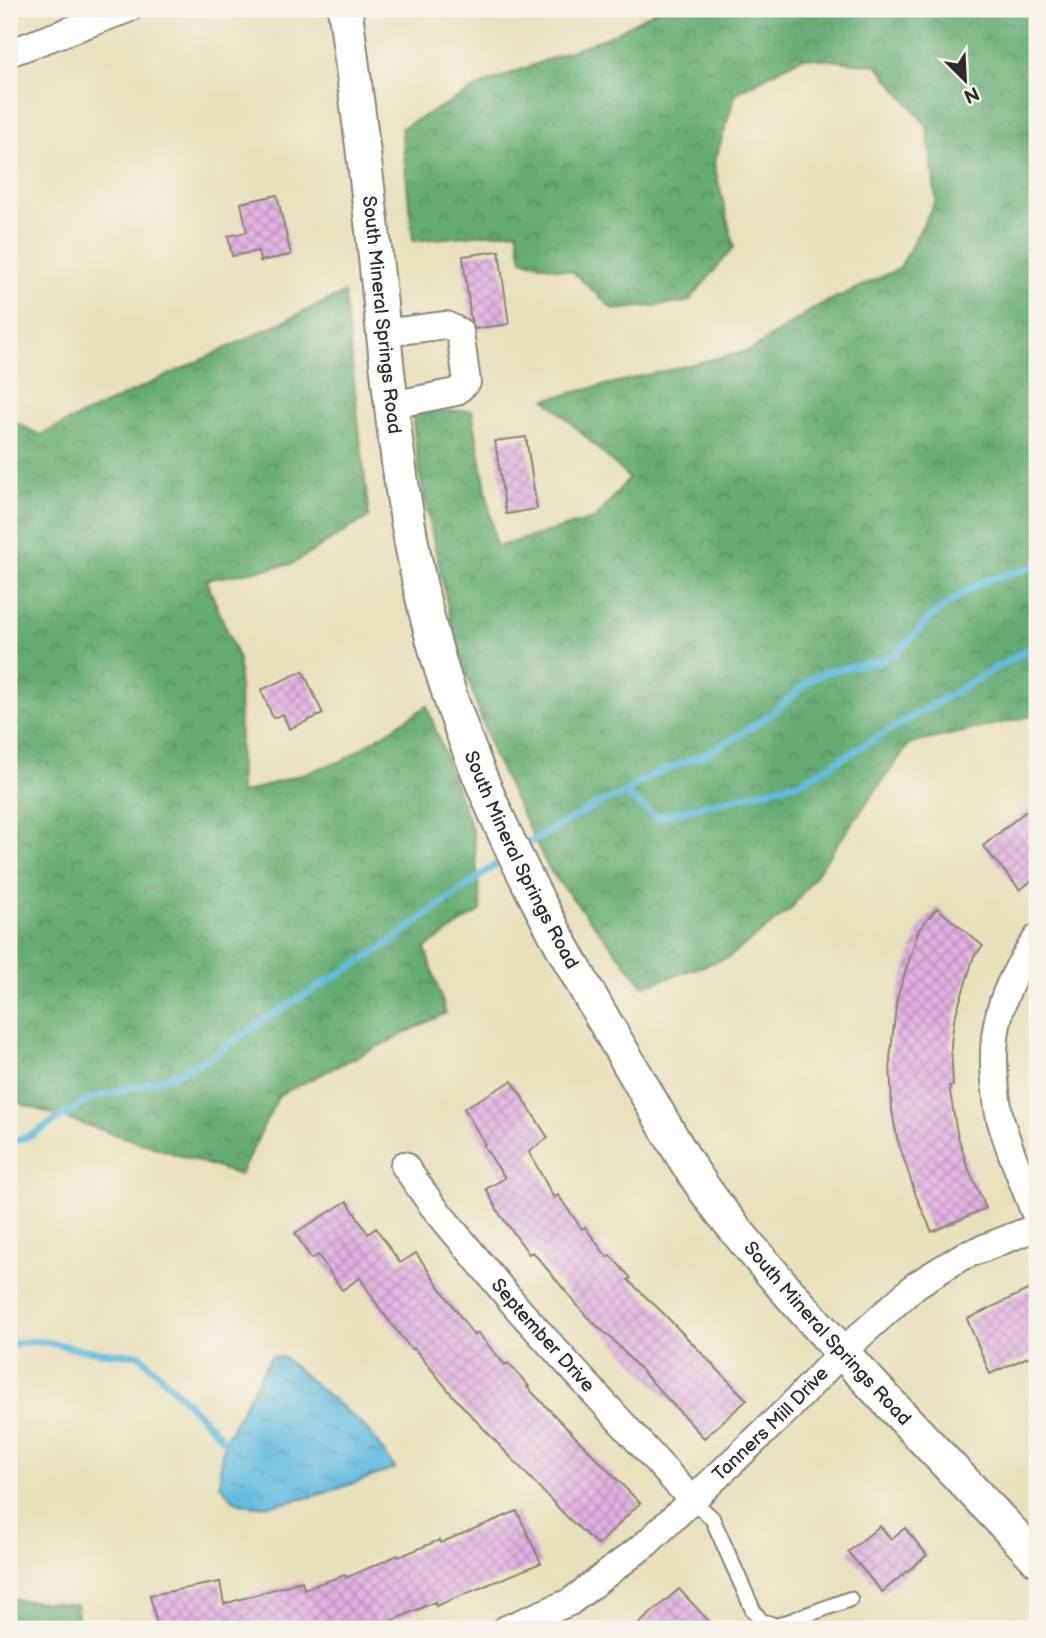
<svg xmlns="http://www.w3.org/2000/svg" width="1046" height="1638" viewBox="0 0 1046 1638" font-family="'Balsamiq Sans',sans-serif">
	<style>
		.forest { fill: url(#forest-crowns); stroke: #486b4e; stroke-width: 2 }
		.water { fill: url(#water-ripples); stroke: #467486; stroke-width: 2 }
		.lines { fill: none; stroke-linecap: round; stroke-linejoin: round }
		.stream { stroke: #62bce0; stroke-width: 7 }
		.building { fill: url(#building-cross-hatch) }
		.service-casing { stroke: #8a8674; stroke-width: 18 }
		.minor-casing { stroke: #8a8674; stroke-width: 30 }
		.tertiary-casing { stroke: #8a8674; stroke-width: 37 }
		.service { stroke: #fff; stroke-width: 14 }
		.minor { stroke: #fff; stroke-width: 26 }
		.tertiary { stroke: #fff; stroke-width: 33 }
		.labels { text-anchor: middle; dominant-baseline: central; stroke-width: 5; stroke-linejoin: round; paint-order: stroke }
		.street-label { font-size: 19px; fill: #2b2b2b; stroke: #f7f3e8 }
	</style>
	<defs>
		<pattern id="forest-crowns" width="20" height="18" patternUnits="userSpaceOnUse" patternTransform="scale(1.75)"><rect width="20" height="18" fill="#64ab72"/><path d="M2 6a3 3 0 1 1 6 0M12 15a3 3 0 1 1 6 0" fill="none" stroke="#538b5e"/></pattern>
		<pattern id="water-ripples" width="26" height="14" patternUnits="userSpaceOnUse" patternTransform="scale(1.75)"><rect width="26" height="14" fill="#62bce0"/><path d="M2 4q2-2 4 0t4 0M15 11q2-2 4 0t4 0" fill="none" stroke="#5199b6"/></pattern>
		<pattern id="building-cross-hatch" width="8" height="8" patternUnits="userSpaceOnUse" patternTransform="scale(1.75)"><rect width="8" height="8" fill="#e1b0e1"/><path d="M0 0l8 8M0 8l8-8" fill="none" stroke="#b78fb7"/></pattern>
	</defs>
	<rect width="100%" height="100%" fill="#f7f3e8"/>
	<filter id="ink" filterUnits="userSpaceOnUse"><feTurbulence type="fractalNoise" baseFrequency=".0143" numOctaves="2"/><feDisplacementMap in="SourceGraphic" scale="14" xChannelSelector="R" yChannelSelector="G"/><feConvolveMatrix kernelMatrix="1 2 1 2 8 2 1 2 1" color-interpolation-filters="sRGB"/></filter>
	<filter id="wash" filterUnits="userSpaceOnUse"><feTurbulence type="fractalNoise" baseFrequency=".00686" numOctaves="4" result="noise"/><feDisplacementMap in="SourceGraphic" scale="28" xChannelSelector="R" yChannelSelector="G"/><feGaussianBlur stdDeviation="1.57" result="paint"/><feColorMatrix in="noise" values="0 0 0 0 0 0 0 0 0 0 0 0 0 0 0 0 0 1.4 0 .05"/><feComposite in="paint" operator="in"/></filter>
	<g filter="url(#wash)">
		<rect width="100%" height="100%" fill="#e9e0bd"/>
		<g class="forest">
			<path d="M 659,9 L 1037,9 L 1037,715 L 909,744 L 791,909 L 729,957 L 644,986 L 550,871 L 494,757 L 454,636 L 420,478 L 412,413 L 472,410 L 496,547 L 596,518 L 629,478 L 546,399 L 751,350 L 818,306 L 899,269 L 936,200 L 927,126 L 877,65 L 803,57 L 736,93 L 714,164 L 734,247 L 688,302 L 614,310 L 573,272 L 522,260 L 517,231 L 413,241 L 401,128 L 486,83 L 610,36 Z"/>
			<path d="M 344,293 L 369,517 L 292,564 L 206,580 L 239,660 L 240,794 L 342,761 L 427,706 L 473,833 L 481,910 L 425,948 L 446,1013 L 279,1095 L 240,1175 L 9,1100 L 9,419 L 40,435 Z"/>
			<path d="M 9,1599 L 77,1605 L 79,1629 L 9,1629 Z"/>
		</g>
		<path class="water" d="M 271,1356 L 284,1358 L 367,1429 L 395,1468 C 363,1480 265,1519 235,1501 C 229,1497 224,1488 220,1484 L 221,1458 L 225,1441 Z"/>
		<g class="lines">
			<g class="stream">
				<path d="M 625,794 L 657,817 L 801,782 L 1037,644"/>
				<path d="M 521,847 L 601,802 L 625,794 L 633,786 L 657,773 L 703,755 L 733,739 L 773,713 L 812,679 L 826,672 L 880,661 L 897,653 L 932,616 L 967,590 L 991,579 L 1037,566"/>
				<path d="M 9,1143 L 32,1135 L 90,1099 L 165,1078 L 206,1060 L 272,1015 L 381,949 L 505,858"/>
				<path d="M 9,1345 C 34,1337 54,1344 79,1349 C 99,1353 120,1353 140,1355 L 225,1441"/>
			</g>
		</g>
		<g id="blocks">
			<g class="building">
				<path d="M 277,195 L 291,255 L 260,261 L 258,251 L 232,256 L 228,236 L 247,232 L 241,203 Z"/>
				<path d="M 499,251 L 509,324 L 475,329 L 471,322 L 463,256 Z"/>
				<path d="M 526,437 L 537,509 L 506,514 L 495,441 Z"/>
				<path d="M 303,671 L 323,714 L 289,729 L 283,714 L 273,718 L 261,690 Z"/>
				<path d="M 1037,802 L 1037,876 L 1020,890 L 983,846 Z"/>
				<path d="M 937,908 L 983,946 L 974,956 L 954,1020 L 951,1044 L 953,1086 L 949,1086 L 957,1133 L 968,1168 L 986,1208 L 932,1232 L 916,1196 L 897,1138 L 892,1110 L 890,1059 L 897,998 L 919,929 Z"/>
				<path d="M 512,1081 L 548,1138 L 529,1152 L 554,1198 L 558,1195 L 582,1229 L 585,1227 L 607,1257 L 610,1255 L 631,1278 L 628,1280 L 663,1313 L 747,1400 L 704,1438 L 612,1339 L 587,1317 L 533,1252 L 529,1254 L 499,1213 L 486,1189 L 505,1178 L 483,1145 L 485,1144 L 464,1108 Z"/>
				<path d="M 347,1201 L 368,1234 L 376,1228 L 400,1263 L 416,1253 L 474,1336 L 478,1333 L 505,1365 L 508,1363 L 529,1386 L 527,1387 L 640,1503 L 598,1545 L 567,1517 L 453,1396 L 414,1348 L 412,1350 L 382,1312 L 360,1278 L 342,1290 L 318,1255 L 311,1259 L 295,1233 Z"/>
				<path d="M 1032,1288 L 1037,1302 L 1037,1353 L 990,1374 L 967,1319 Z"/>
				<path d="M 517,1511 L 541,1563 L 436,1606 L 435,1602 L 373,1629 L 158,1629 L 150,1595 L 220,1582 L 224,1604 L 302,1581 L 304,1589 L 345,1575 L 346,1578 L 398,1555 L 399,1557 L 439,1540 L 440,1543 Z"/>
				<path d="M 880,1526 L 891,1539 L 905,1528 L 927,1555 L 882,1592 L 848,1552 Z"/>
				<path d="M 679,1589 L 716,1629 L 633,1629 Z"/>
			</g>
		</g>
	</g>
	<g filter="url(#ink)">
		<use href="#blocks" fill-opacity="0" stroke="#8a8674" stroke-width="2"/>
		<g class="lines">
			<g class="service-casing">
				<path id="service" d="M 692,1500 L 712,1518 L 753,1610 L 761,1621 L 777,1626 L 850,1599"/>
			</g>
			<g class="minor-casing">
				<g id="minor">
					<path d="M 9,53 L 128,9"/>
					<path d="M 383,333 L 446,325 L 460,332 L 467,382 L 456,392 L 392,405"/>
					<path d="M 1037,938 C 1002,988 988,1029 996,1090 C 997,1101 998,1112 1001,1122 C 1011,1155 1025,1187 1037,1219"/>
					<path id="s1" d="M 404,1165 L 432,1205 L 519,1310 L 692,1500"/>
					<path id="s2" d="M 506,1629 L 570,1602 L 647,1543 L 788,1409 L 842,1352 L 916,1285 L 961,1257 L 1037,1227"/>
				</g>
			</g>
			<g class="tertiary-casing">
				<g id="tertiary">
					<path id="s3" d="M 345,9 C 356,93 367,177 376,262 C 389,387 400,514 432,636 C 473,791 549,928 630,1065 C 660,1116 686,1168 723,1214 C 820,1336 931,1445 1037,1559"/>
				</g>
			</g>
			<use href="#service" class="service"/>
			<use href="#minor" class="minor"/>
			<use href="#tertiary" class="tertiary"/>
		</g>
	</g>
	<g class="labels">
		<g class="street-label">
			<text stroke="none"><textPath href="#s3" startOffset="308">South Mineral Springs Road</textPath></text>
			<text stroke="none"><textPath href="#s3" startOffset="875">South Mineral Springs Road</textPath></text>
			<text stroke="none"><textPath href="#s3" startOffset="1442">South Mineral Springs Road</textPath></text>
			<text stroke="none"><textPath href="#s1" startOffset="220">September Drive</textPath></text>
			<text stroke="none"><textPath href="#s2" startOffset="338">Tanners Mill Drive</textPath></text>
		</g>
	</g>
	<rect width="1046" height="1638" fill="none" stroke="#f7f3e8" stroke-width="35"/>
	<g transform="translate(965 80) rotate(156)" stroke="#f7f3e8" stroke-width="5" paint-order="stroke">
	<path d="M0-5L12 26L0 18L-12 26Z" fill="#2b2b2b"/>
	<text y="-10" font-size="19" font-weight="bold" text-anchor="middle" fill="#2b2b2b">N</text>
	</g>
</svg>
